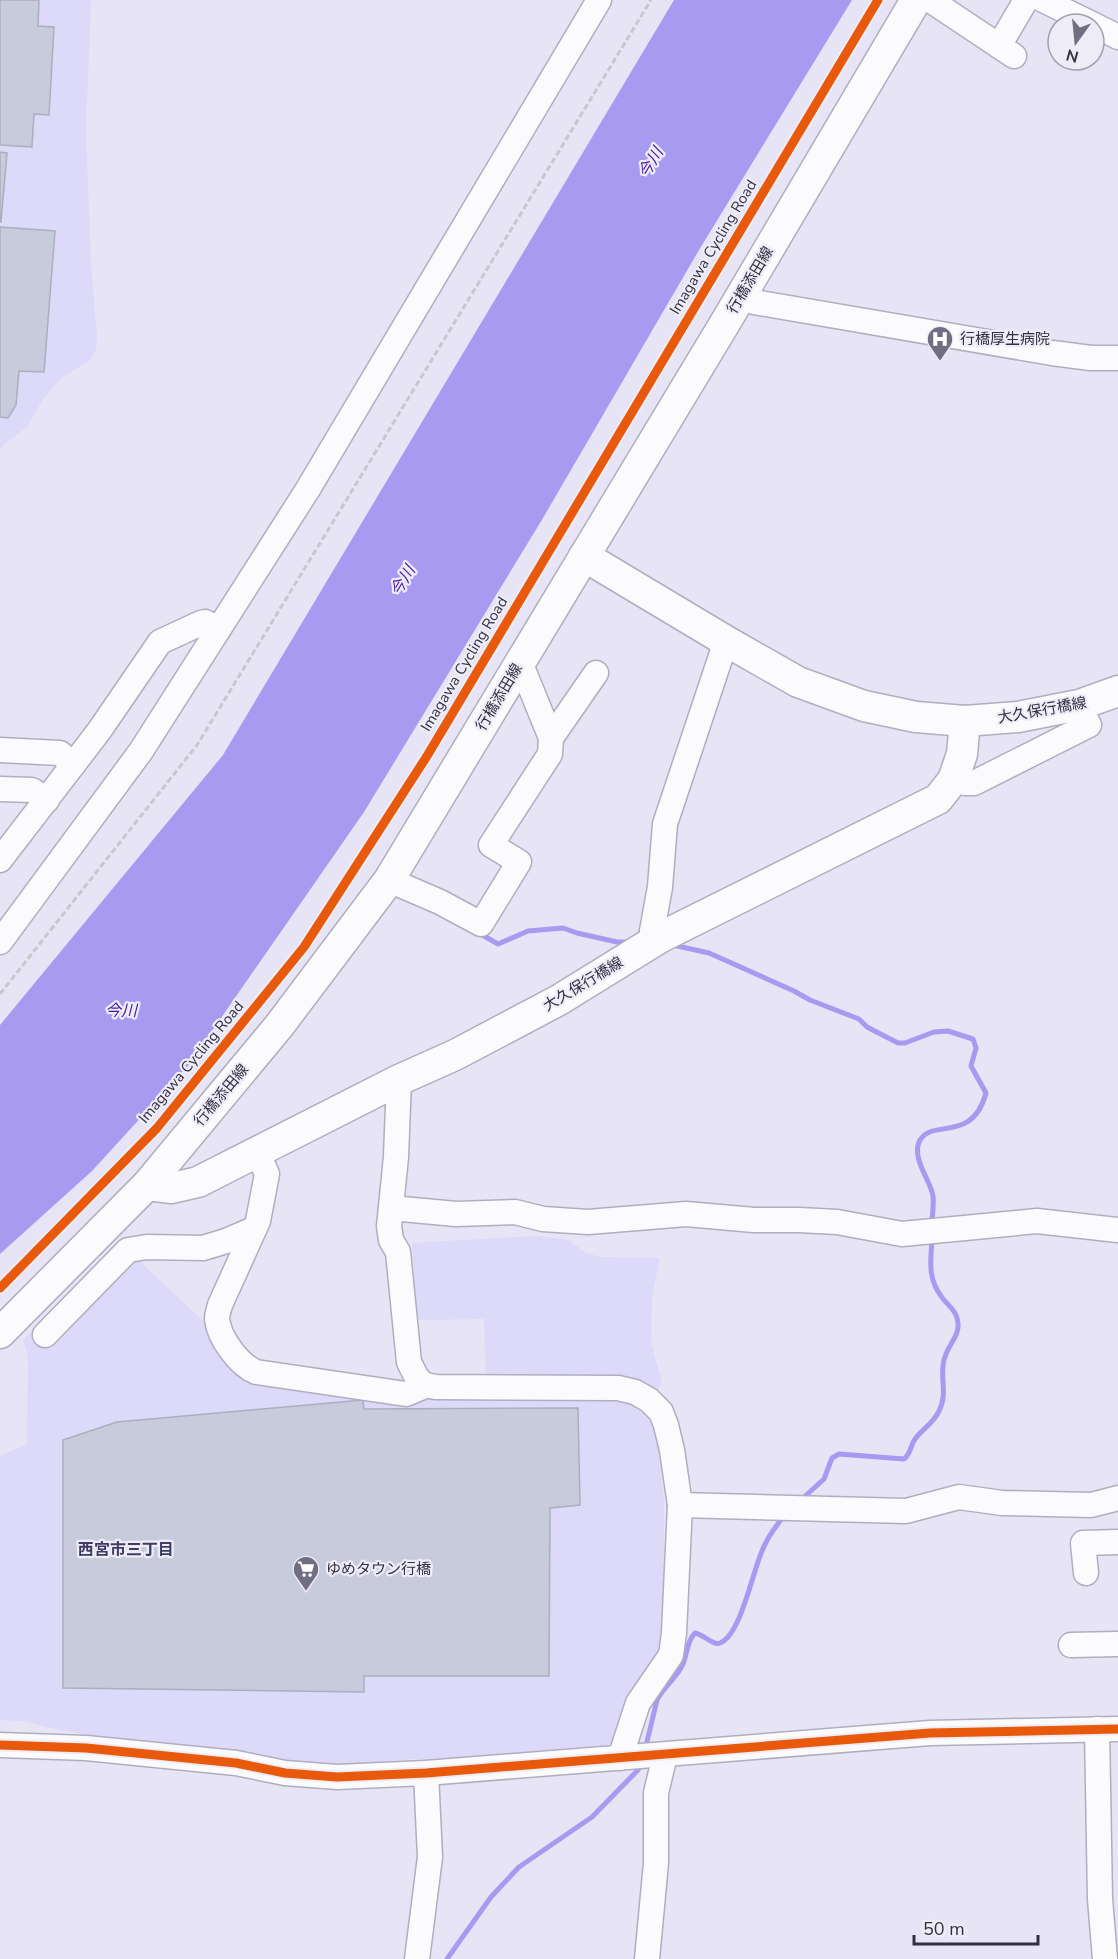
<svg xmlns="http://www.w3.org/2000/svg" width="1118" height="1959" viewBox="0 0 1118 1959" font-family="'Nunito Sans','Noto Sans JP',sans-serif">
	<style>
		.built { fill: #dcd9f9 }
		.water { fill: #a89af0 }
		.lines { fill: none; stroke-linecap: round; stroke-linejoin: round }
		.stream { stroke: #a89af0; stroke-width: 5 }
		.building { fill: #c8cbdb; stroke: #acaebe; stroke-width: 1.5 }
		.minor-casing { stroke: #b0aebe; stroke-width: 27 }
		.major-casing { stroke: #b0aebe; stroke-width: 33 }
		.path { stroke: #c7c7ce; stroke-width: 3; stroke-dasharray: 6 3; stroke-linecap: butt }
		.minor { stroke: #fbfbfe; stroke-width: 24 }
		.major { stroke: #fbfbfe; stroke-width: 30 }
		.cycleway-casing { stroke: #eeedf7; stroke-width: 13 }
		.cycleway { stroke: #e8590c; stroke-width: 9 }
		.labels { text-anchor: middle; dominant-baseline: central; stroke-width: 4.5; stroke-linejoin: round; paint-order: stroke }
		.street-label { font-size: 15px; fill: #312f42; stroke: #eeedf7 }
		.poi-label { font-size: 15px; fill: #312f42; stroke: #eeedf7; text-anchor: start }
		.water-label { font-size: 16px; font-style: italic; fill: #4716a2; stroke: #eeedf7 }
		.neighbourhood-label { font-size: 16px; font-weight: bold; fill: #403b62; stroke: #eeedf7 }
	</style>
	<rect width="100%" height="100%" fill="#e6e4f5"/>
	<g class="built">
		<path d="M 0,0 L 91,0 L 86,128 L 91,267 L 97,336 L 96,349 L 90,360 L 60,379 L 43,399 L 27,427 L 0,448 Z"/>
		<path d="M 535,1236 L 568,1240 L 586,1253 L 600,1257 L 660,1258 L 652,1296 L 651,1343 L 662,1382 L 646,1415 L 657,1432 L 664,1499 L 664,1630 L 659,1653 L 632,1690 L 614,1741 L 606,1746 L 436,1760 L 410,1759 L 356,1764 L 294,1761 L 228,1750 L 125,1741 L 60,1730 L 23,1721 L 0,1720 L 0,1456 L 27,1444 L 28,1357 L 23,1340 L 119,1242 L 203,1321 L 231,1364 L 263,1385 L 486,1380 L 484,1319 L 417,1320 L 412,1243 Z"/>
	</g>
	<path class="water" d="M 674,0 L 852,0 L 699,250 L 543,518 L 364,812 L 187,1067 L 92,1171 L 0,1254 L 0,1025 L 223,755 Z"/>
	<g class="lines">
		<g class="stream">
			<path d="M 477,932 L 498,944 L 528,931 L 563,928 L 577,933 L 617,942 L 631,942"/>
			<path d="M 673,945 L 709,953 L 794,991 L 810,1000 L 859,1019 L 867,1027 L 898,1043 L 905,1043 L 934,1032 L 948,1031 L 973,1039 L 976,1048 L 971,1066 L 986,1093 C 972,1145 930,1117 919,1142 C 912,1160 931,1181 933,1196 C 934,1205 932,1216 932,1225"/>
			<path d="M 802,1499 L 824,1479 L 832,1458 L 839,1454 L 904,1459 C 911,1454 910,1446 915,1439 C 922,1429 934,1423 939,1411 C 949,1392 938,1374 945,1357 C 949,1343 962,1334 957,1318 C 955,1309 946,1304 941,1296 C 927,1277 931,1260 932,1238"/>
			<path d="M 645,1750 L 657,1700 C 663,1687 677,1678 683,1664 C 687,1654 687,1641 695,1633 C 703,1634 713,1646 720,1643 C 741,1635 753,1570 762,1551 C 767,1538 775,1527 784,1516"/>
			<path d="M 447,1959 L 491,1897 L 519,1867 L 592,1817 L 638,1770 L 641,1762"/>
		</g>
	</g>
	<g class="building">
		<path d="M 0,0 L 39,0 L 38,26 L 54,27 L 49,115 L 34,114 L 32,147 L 0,145 Z"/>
		<path d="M 0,152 L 7,153 L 1,222 L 0,222 Z"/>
		<path d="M 0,227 L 55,231 L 44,372 L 19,371 L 16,405 L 8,418 L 0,417 Z"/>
		<path d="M 363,1400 L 364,1409 L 578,1408 L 580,1505 L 550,1508 L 549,1676 L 364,1676 L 364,1692 L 63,1688 L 63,1440 L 117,1422 Z"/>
	</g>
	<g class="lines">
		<g class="minor-casing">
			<g id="minor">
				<path d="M 930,0 L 1014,56"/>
				<path d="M 1043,0 L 1092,24"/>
				<path d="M 1094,25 L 1118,37"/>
				<path d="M 999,46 L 1026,0"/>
				<path d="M 740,296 L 754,302 L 1052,353 L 1091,358 L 1118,358"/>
				<path d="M 551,738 L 596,673"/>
				<path d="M 0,750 L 60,753 L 73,765"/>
				<path d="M 953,780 L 965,783 L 974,783 L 1089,725 L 1079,705"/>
				<path d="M 0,789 L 32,790 L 47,800"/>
				<path d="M 0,860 L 99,731 L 160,642 L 201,623 L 205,622 L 219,629"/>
				<path d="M 389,880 L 440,902 L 481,924 L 519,862 L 491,845 L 550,754 L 551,738 L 520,662"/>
				<path d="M 661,937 L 652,931 L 660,887 L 665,824 L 726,641"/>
				<path d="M 0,942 L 141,751 L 308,489 L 599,0"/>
				<path d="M 399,1080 L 396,1157 L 389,1226 L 391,1240 L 398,1252 L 409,1362 C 417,1378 418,1385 436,1387 L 618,1388 L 635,1392 L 649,1400 L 661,1412 L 666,1425 L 672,1450 L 680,1505 L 674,1633 L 671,1655 L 638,1703 L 620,1758"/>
				<path d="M 257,1151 L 267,1174 L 258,1221 L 220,1305 C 219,1309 217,1314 217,1319 C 219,1338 239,1365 256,1372 L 406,1394 L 425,1386"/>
				<path d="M 391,1208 L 456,1214 L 515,1212 L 543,1219 L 588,1222 L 686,1214 L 754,1220 L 799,1220 L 837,1222 L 902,1234 L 1037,1221 L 1118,1230"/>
				<path d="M 45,1335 L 128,1250 L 147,1247 L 203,1248 L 226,1241 L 254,1229"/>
				<path d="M 680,1505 L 906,1511 L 959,1497 L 1002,1503 L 1091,1505 L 1118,1498"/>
				<path d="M 1086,1573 L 1083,1543 L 1118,1542"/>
				<path d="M 1071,1645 L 1118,1644"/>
				<path d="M 1097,1729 L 1100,1899 L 1105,1959"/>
				<path d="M 0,1745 L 86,1748 L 236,1763 L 285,1773 L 337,1777 L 426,1773 L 930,1733 L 1118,1729"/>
				<path d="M 417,1959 L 430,1857 L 426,1773"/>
				<path d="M 647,1959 L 656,1863 L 656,1793 L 665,1755"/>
			</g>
		</g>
		<g class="major-casing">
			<g id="major">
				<path d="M 584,556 L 726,641 L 798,682 L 864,706 L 916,717 L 965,721 L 1018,717 L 1079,705 L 1118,691"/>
				<path d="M 147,1185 L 172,1188 L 198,1182 L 399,1080 L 455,1055 L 559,1000 L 661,937 L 938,799 L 953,780 L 962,754 L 965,721"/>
				<path d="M 0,1333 L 147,1185 L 279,1026 L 389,880 L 725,323 L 916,0"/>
			</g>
		</g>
		<path class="path" d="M 0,994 L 197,745 L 651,0"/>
		<use href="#minor" class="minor"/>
		<use href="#major" class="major"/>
		<g class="cycleway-casing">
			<g id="cycleway">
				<path d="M 0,1288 L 157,1128 L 304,947 L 427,756 L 878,0"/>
				<path d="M 0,1745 L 86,1748 L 236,1763 L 285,1773 L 337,1777 L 426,1773 L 930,1733 L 1118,1729"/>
			</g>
		</g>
		<use href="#cycleway" class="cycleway"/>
	</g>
	<defs>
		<g id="hospital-pin" transform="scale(1.35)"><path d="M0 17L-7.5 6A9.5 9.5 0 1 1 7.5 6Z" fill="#706e81" stroke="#eeedf7"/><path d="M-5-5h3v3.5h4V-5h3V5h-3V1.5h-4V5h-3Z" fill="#fff"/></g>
		<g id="supermarket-pin" transform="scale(1.35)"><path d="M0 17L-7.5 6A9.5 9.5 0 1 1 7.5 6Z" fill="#706e81" stroke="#eeedf7"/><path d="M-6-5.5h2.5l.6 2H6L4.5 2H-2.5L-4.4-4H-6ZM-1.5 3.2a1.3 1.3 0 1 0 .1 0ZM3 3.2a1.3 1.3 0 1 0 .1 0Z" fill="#fff"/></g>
	</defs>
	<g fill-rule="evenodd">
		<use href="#hospital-pin" x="940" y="339"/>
		<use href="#supermarket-pin" x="306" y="1569"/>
	</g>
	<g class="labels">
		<g class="street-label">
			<text transform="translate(713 247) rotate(-59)">Imagawa Cycling Road</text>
			<text transform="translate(750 280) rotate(-59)">行橋添田線</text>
			<text transform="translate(464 664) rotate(-59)">Imagawa Cycling Road</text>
			<text transform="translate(499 697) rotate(-59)">行橋添田線</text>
			<text transform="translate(1042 710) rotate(-10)">大久保行橋線</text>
			<text transform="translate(583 984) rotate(-31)">大久保行橋線</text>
			<text transform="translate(191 1062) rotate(-50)">Imagawa Cycling Road</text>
			<text transform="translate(221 1095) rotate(-50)">行橋添田線</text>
		</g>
		<g class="poi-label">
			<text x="960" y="339">行橋厚生病院</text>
			<text x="326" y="1569">ゆめタウン行橋</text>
		</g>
		<g class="water-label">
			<text transform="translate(651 163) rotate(-59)">今川</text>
			<text transform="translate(403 581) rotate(-59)">今川</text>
			<text x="121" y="1011">今川</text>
		</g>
		<g class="neighbourhood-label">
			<text x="126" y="1550">西宮市三丁目</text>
		</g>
	</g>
	<g transform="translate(1076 42) rotate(195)"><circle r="28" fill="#eeedf7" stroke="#a2a1af" stroke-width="1.5"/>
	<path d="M0-4.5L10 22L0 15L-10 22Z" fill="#706e81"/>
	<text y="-9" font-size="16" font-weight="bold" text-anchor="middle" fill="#312f42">N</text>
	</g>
	<path d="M914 1935v9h124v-9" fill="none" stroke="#312f42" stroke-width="3"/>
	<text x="923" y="1935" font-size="18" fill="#312f42" stroke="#eeedf7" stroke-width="4.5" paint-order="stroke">50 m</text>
</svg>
